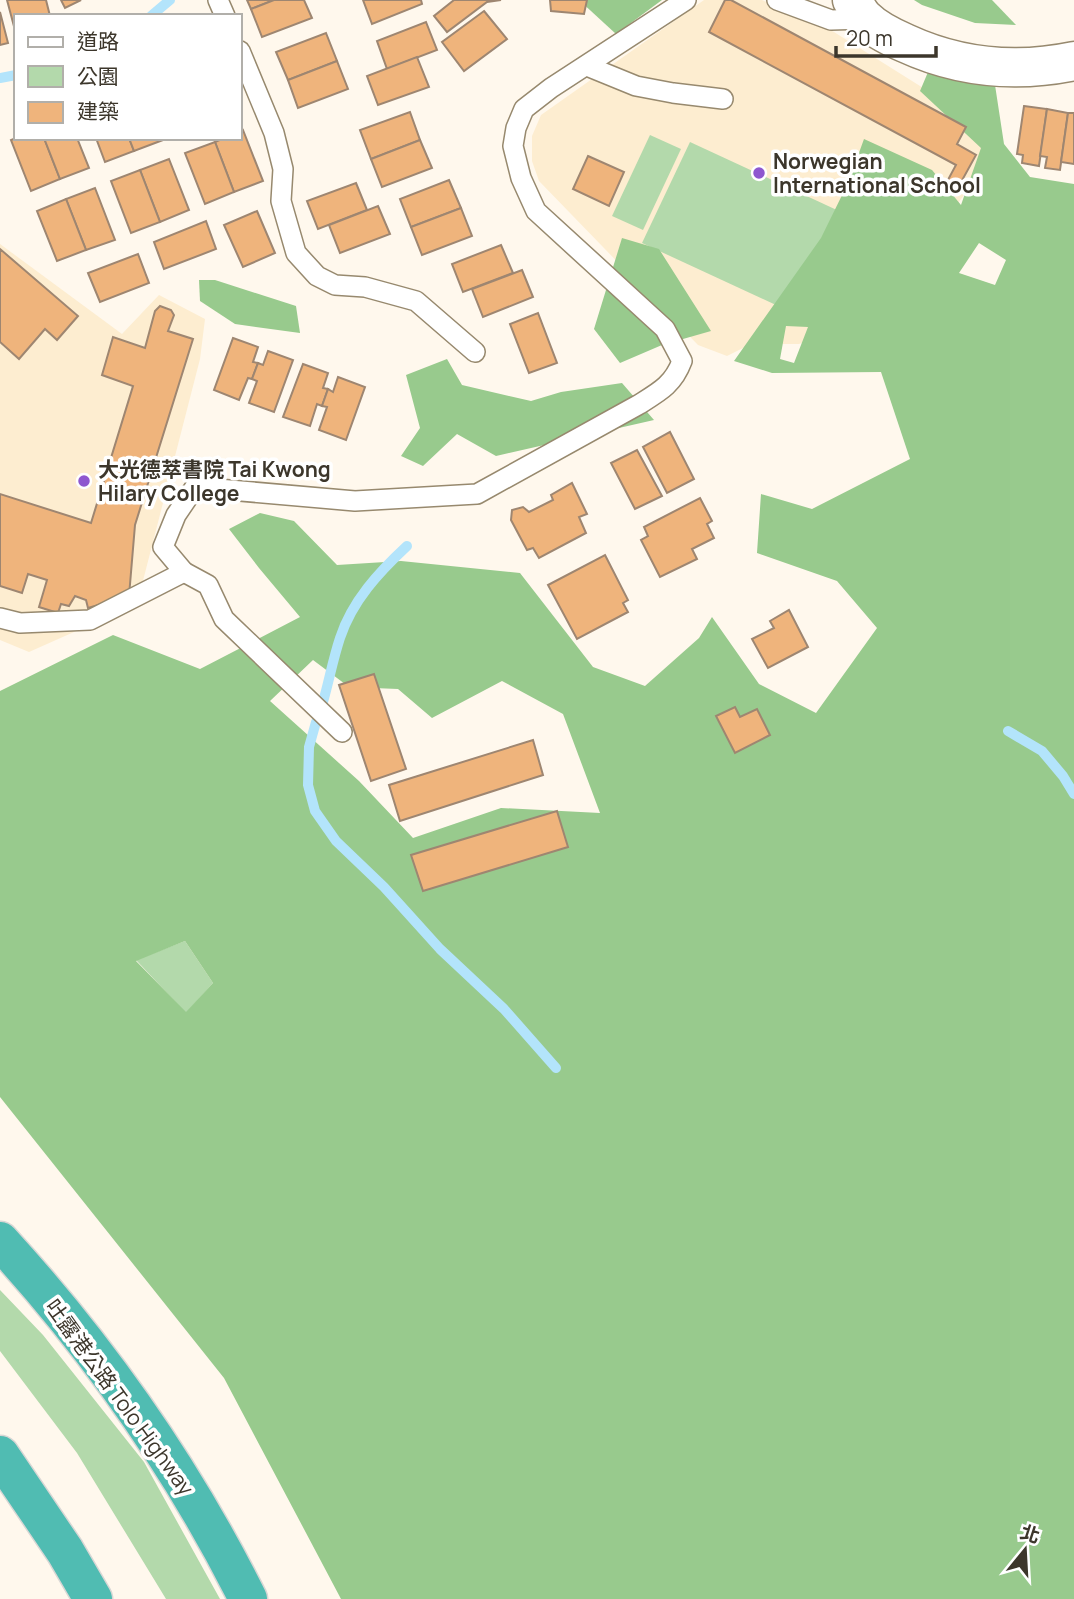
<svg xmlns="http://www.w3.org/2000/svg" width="1074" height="1599" viewBox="0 0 1074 1599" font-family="Manrope,'Noto Sans TC',sans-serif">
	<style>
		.built { fill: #fdedd0 }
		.green { fill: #b3d9ab }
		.forest { fill: #98ca8d; fill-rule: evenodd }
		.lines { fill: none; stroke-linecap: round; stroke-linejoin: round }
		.stream { stroke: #b3e4fb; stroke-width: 10 }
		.building { fill: #efb47c; stroke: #9e8671; stroke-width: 2 }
		.lane-casing { stroke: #97896e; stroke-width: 22 }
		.secondary-casing { stroke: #97896e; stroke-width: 41 }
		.highway-casing { stroke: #d8d7d5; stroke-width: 41 }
		.lane { stroke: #fff; stroke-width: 19 }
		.secondary { stroke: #fff; stroke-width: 38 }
		.highway { stroke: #50bcb2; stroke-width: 38 }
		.poi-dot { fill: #8e57cf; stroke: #fff; stroke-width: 2.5 }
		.labels { text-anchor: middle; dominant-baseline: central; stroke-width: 7; stroke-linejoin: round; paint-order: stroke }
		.poi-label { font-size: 21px; font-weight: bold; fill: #3c362b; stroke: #fff; text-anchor: start }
		.street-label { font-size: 21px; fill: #3c362b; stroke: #fff }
	</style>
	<rect width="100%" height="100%" fill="#fff8ed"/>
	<g class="built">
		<path d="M 704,0 L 762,0 L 834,32 L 971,118 L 987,165 L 958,203 L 829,333 L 799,344 L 751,344 L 727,356 L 698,345 L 539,181 L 532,161 L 532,136 L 541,115 Z"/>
		<path d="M 0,244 L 122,334 L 159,295 L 205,319 L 200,359 L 137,604 L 29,652 L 0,640 Z"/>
	</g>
	<g class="green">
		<path d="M 650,135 L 681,149 L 643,230 L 612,216 Z"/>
		<path d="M 690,142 L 854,218 L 806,319 L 642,243 Z"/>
		<path d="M 185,941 L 213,983 L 186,1013 L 136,960 Z"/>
		<path d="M 0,1290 L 43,1335 L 144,1462 L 220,1599 L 166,1599 L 77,1453 L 0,1351 Z"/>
	</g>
	<g class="forest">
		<path d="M 579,0 L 662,0 L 616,34 Z"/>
		<path d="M 914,0 L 992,0 L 1016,25 L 975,23 L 922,5 Z"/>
		<path d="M 931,65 L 995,85 L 1004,144 L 1030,177 L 1074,184 L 1074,1599 L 341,1599 L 224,1378 L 0,1097 L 0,691 L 113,635 L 200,669 L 300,617 L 259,568 L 229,529 L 260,513 L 294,521 L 337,565 L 401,561 L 520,573 L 593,667 L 645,686 L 699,638 L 712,617 L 759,684 L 816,713 L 877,628 L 837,581 L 757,553 L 761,494 L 812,509 L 910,459 L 881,372 L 772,373 L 734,361 L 821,238 L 848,183 L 864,139 L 932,170 L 961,205 L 981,148 L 920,91 ZM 979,243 L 1006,260 L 995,285 L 959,273 ZM 786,326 L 808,327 L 794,363 L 780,359 ZM 313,660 L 349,687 L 398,689 L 432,718 L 502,681 L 563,714 L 600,813 L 501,808 L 413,838 L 359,781 L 270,701 ZM 185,941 L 213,983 L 186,1012 L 136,961 Z"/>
		<path d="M 622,238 L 659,249 L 711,331 L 662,345 L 620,363 L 594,329 Z"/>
		<path d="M 199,280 L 215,280 L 296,306 L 300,333 L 235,324 L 200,301 Z"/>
		<path d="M 447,359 L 462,385 L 531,401 L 561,392 L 622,383 L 654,420 L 496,456 L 457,434 L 423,466 L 401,456 L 420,428 L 406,375 Z"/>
	</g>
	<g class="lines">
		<g class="stream">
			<path d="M 151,16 L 170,0"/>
			<path d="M 0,78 L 16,75"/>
			<path d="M 323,702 C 329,681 333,659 340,638 C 352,601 379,572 407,546"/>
			<path d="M 316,722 L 309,747 L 308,785 L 315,811 L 336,841 L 384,887 L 440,949 L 504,1009 L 556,1068"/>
			<path d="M 1008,731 L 1042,751 L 1063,776 L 1074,794"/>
		</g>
	</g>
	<g class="building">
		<path d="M 7,0 L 46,0 L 50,16 L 16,16 L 16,34 Z"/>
		<path d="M 61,0 L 81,0 L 65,8 Z"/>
		<path d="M 247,0 L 274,0 L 251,9 Z"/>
		<path d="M 274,0 L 304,0 L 312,18 L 262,37 L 251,9 Z"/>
		<path d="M 363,0 L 421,0 L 422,4 L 372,24 Z"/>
		<path d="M 454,0 L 501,0 L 487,2 L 447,32 L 434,16 Z"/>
		<path d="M 550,0 L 587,0 L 584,14 L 551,11 Z"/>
		<path d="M 725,0 L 731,0 L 966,127 L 957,144 L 976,155 L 954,195 L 943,189 L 956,165 L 709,32 Z"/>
		<path d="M 484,11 L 507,39 L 464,71 L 442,42 Z"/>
		<path d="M 0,12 L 8,43 L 0,45 Z"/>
		<path d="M 426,22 L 437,50 L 387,69 L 377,41 Z"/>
		<path d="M 326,33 L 337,61 L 288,80 L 276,52 Z"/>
		<path d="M 417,57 L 429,87 L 378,105 L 367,76 Z"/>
		<path d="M 337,61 L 348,89 L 298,108 L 288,80 Z"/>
		<path d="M 1024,106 L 1047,109 L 1039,166 L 1022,163 L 1023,155 L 1017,154 Z"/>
		<path d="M 1047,109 L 1068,113 L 1060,170 L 1045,168 L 1047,157 L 1040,156 Z"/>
		<path d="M 410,112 L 420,140 L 371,159 L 360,130 Z"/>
		<path d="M 1068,113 L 1074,113 L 1074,164 L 1061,162 Z"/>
		<path d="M 243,130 L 263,181 L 234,192 L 215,142 L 224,138 L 240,138 L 240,132 Z"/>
		<path d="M 16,138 L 44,138 L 60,179 L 31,191 L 11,140 Z"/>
		<path d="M 44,138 L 77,138 L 89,168 L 60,179 Z"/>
		<path d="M 96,138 L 129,138 L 134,151 L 105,162 Z"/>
		<path d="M 129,138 L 163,138 L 163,140 L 134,151 Z"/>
		<path d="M 420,140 L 432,168 L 382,187 L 371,159 Z"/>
		<path d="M 215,142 L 234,192 L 205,204 L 185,153 Z"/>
		<path d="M 588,156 L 624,172 L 609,206 L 573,189 Z"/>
		<path d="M 169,159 L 189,210 L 160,222 L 140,170 Z"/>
		<path d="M 140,170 L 160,222 L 131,233 L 111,181 Z"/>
		<path d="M 449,180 L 461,208 L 411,227 L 400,199 Z"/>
		<path d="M 356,183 L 367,210 L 318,229 L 307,201 Z"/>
		<path d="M 95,188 L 115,240 L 86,250 L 66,199 Z"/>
		<path d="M 66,199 L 86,250 L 57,261 L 37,211 Z"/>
		<path d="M 378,206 L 390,234 L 340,253 L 329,225 Z"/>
		<path d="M 461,208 L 472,236 L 422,255 L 411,227 Z"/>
		<path d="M 257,211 L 275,253 L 243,267 L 224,225 Z"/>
		<path d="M 206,221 L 216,249 L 164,269 L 154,242 Z"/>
		<path d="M 501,245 L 513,273 L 463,292 L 452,264 Z"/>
		<path d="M 0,249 L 78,316 L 57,340 L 45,329 L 19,359 L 0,342 Z"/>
		<path d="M 138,254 L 149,283 L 100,302 L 88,273 Z"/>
		<path d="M 522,270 L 533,297 L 483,317 L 472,289 Z"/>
		<path d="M 160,306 L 171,310 L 174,315 L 168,331 L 193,339 L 135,525 L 129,596 L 88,608 L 86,600 L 75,596 L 69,606 L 61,604 L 58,613 L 39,607 L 47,580 L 28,574 L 22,593 L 0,586 L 0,494 L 91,523 L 133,386 L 102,375 L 113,337 L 145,348 L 155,311 Z"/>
		<path d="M 538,313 L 557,363 L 529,373 L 510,324 Z"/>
		<path d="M 233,338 L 258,347 L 253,362 L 258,363 L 252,379 L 248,378 L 239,400 L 214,390 Z"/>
		<path d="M 268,351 L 293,360 L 274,412 L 249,403 L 257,381 L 252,379 L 258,363 L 263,365 Z"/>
		<path d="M 303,364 L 328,373 L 323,388 L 328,389 L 322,406 L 317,404 L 310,426 L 283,417 Z"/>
		<path d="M 338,377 L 365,387 L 346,440 L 319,430 L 327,407 L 322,406 L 328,389 L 333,392 Z"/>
		<path d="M 670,432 L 694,479 L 667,493 L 643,447 Z"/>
		<path d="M 637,450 L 662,496 L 635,509 L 611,463 Z"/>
		<path d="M 572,483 L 587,514 L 579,517 L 586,533 L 539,558 L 533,548 L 527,550 L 511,520 L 512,510 L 523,507 L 529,512 L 553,500 L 551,495 Z"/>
		<path d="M 700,498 L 712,521 L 707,524 L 714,538 L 692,549 L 697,559 L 660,577 L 641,540 L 648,536 L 644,527 Z"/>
		<path d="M 605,555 L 628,600 L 623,603 L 628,612 L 577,639 L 548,585 Z"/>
		<path d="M 789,610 L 808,647 L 768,668 L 752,639 L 774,628 L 770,621 Z"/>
		<path d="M 374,674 L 406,769 L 371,781 L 339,685 Z"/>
		<path d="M 735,707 L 740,717 L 757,709 L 770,735 L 735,753 L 716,716 Z"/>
		<path d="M 533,740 L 543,775 L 400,821 L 389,785 Z"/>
		<path d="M 557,811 L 568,847 L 423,891 L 411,855 Z"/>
	</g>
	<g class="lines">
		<g class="lane-casing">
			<g id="lane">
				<path d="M 218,0 L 225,16"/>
				<path d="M 777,0 L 831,20 L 865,19"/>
				<path d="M 240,51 L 274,133 L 283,169 L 281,201 L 296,253 L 317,276 L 335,285 L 365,287 L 416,301 L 475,352"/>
				<path d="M 587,66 L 636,86 L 673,93 L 723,99"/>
				<path d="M 0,618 L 20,623 L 90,620 L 184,572"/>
				<path d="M 342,732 L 224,619 L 208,585 L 184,572 L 163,547 L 176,515 L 195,487 L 355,501 L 477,494 L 638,405 C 659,392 673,385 682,361 L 665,329 L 536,211 L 521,178 L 513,146 L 516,128 L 524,109 L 551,88 L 686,0"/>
			</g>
		</g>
		<g class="secondary-casing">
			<path id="secondary" d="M 852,0 C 856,6 859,13 864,18 C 875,29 891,37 905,43 C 959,68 1016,73 1074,61"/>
		</g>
		<g class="highway-casing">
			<g id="highway">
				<path d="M 0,1241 C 98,1348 183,1469 248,1599"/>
				<path d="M 0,1455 L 65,1551 L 93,1599"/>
			</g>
		</g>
		<use href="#lane" class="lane"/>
		<use href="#secondary" class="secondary"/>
		<use href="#highway" class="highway"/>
	</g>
	<g class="poi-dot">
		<circle cx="759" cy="173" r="7"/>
		<circle cx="84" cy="481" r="7"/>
	</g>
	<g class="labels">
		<g class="poi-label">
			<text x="773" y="161">Norwegian<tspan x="773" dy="24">International School</tspan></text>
			<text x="98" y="469">大光德萃書院 Tai Kwong<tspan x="98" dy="24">Hilary College</tspan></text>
		</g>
		<g class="street-label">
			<text transform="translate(120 1397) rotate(54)">吐露港公路 Tolo Highway</text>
		</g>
	</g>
	<rect x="14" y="14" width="228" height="126" fill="#ffffff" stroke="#b1afaa" stroke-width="2"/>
	<rect x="28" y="37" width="35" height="10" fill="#ffffff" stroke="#b1afaa" stroke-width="2"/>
	<text x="77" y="49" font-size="21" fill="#3c362b">道路</text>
	<rect x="28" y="66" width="35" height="21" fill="#b3d9ab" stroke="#b1afaa" stroke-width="2"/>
	<text x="77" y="84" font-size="21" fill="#3c362b">公園</text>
	<rect x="28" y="102" width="35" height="21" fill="#efb47c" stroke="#b1afaa" stroke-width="2"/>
	<text x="77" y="119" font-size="21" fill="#3c362b">建築</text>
	<g transform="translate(1025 1550) rotate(18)" stroke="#ffffff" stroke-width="5" paint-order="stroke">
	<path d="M0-5L12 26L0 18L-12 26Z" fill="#3c362b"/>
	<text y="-10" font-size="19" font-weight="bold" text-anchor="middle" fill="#3c362b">北</text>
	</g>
	<path d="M836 46v10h100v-10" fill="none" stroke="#3c362b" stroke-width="3.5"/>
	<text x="846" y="46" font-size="21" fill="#3c362b" stroke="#ffffff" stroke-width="5" paint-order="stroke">20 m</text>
</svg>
